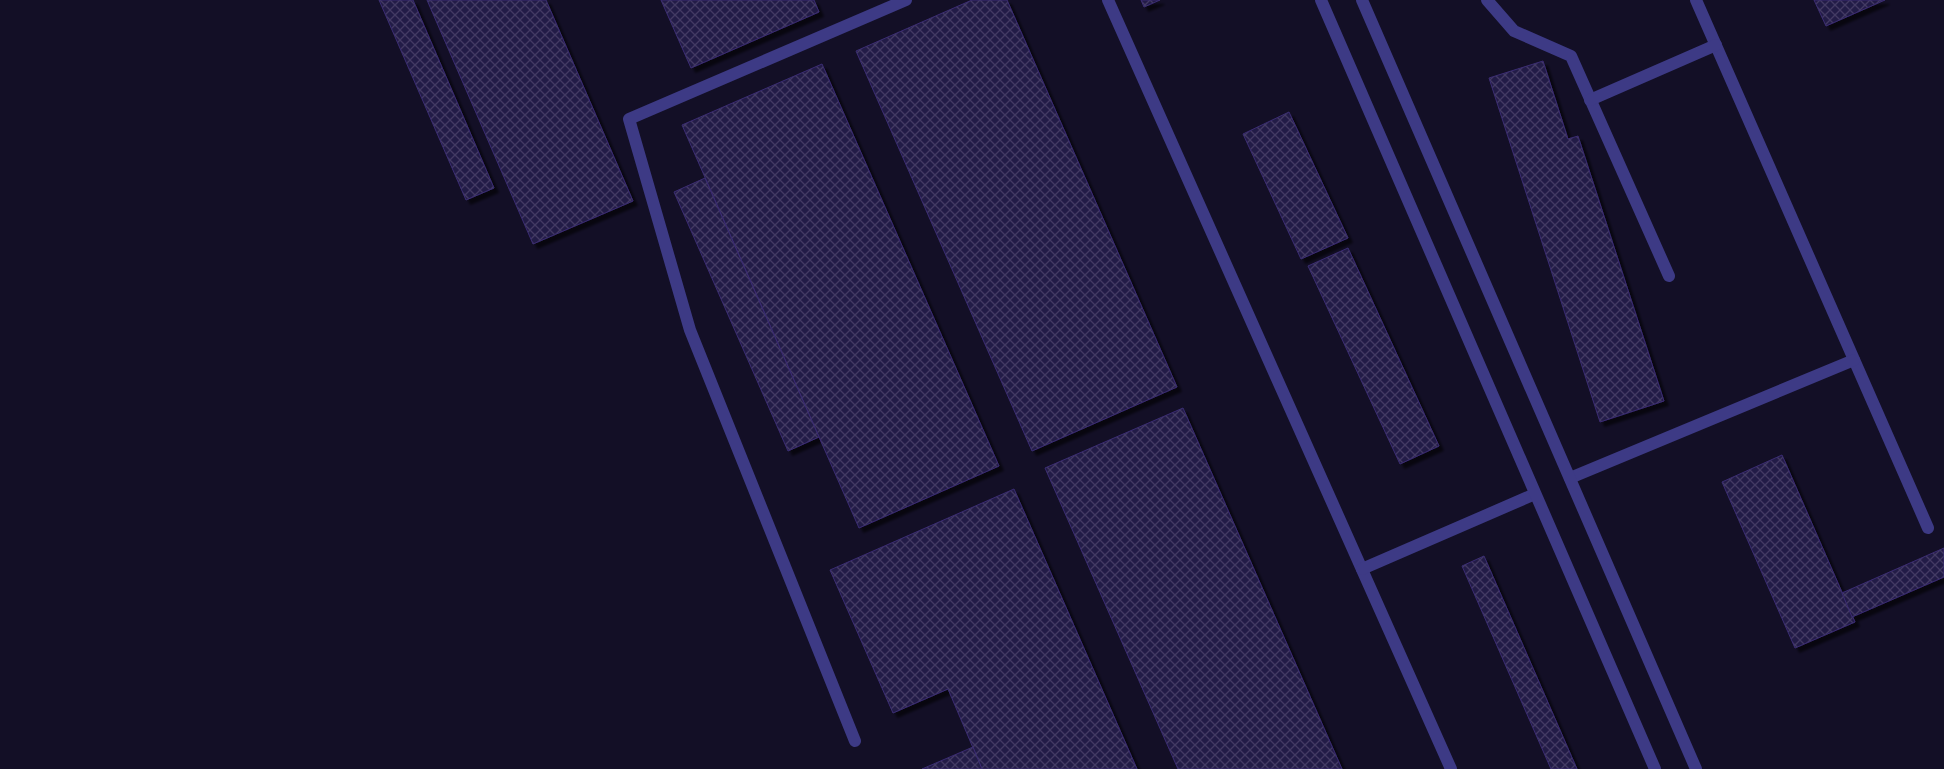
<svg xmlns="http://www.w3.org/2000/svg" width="1944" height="769" viewBox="0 0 1944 769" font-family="Raleway,sans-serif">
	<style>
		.building { fill: url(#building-cross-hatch); stroke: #3b2d73; filter: url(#shadow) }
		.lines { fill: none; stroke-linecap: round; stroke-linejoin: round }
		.service { stroke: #3d3a85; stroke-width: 12 }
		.tertiary { stroke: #3d3a85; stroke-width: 12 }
	</style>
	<defs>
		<pattern id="building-cross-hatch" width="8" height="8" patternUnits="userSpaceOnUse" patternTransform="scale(1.25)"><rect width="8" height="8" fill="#241b47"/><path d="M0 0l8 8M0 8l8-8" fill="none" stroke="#433b63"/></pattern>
		<filter id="shadow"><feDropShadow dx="4.5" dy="4.5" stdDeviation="1" flood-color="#0009"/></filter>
	</defs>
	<rect width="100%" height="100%" fill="#130f26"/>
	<g class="building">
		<path d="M 379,0 L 413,0 L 494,188 L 466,200 Z"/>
		<path d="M 427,0 L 546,0 L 633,201 L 533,244 Z"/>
		<path d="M 661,0 L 814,0 L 819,12 L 691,68 Z"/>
		<path d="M 972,0 L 1007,0 L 1177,387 L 1032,451 L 856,51 Z"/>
		<path d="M 1141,0 L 1160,0 L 1144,7 Z"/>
		<path d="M 1814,0 L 1885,0 L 1826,26 Z"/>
		<path d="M 1543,61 L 1568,139 L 1578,136 L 1664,401 L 1600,422 L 1489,78 Z"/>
		<path d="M 822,64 L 999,466 L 859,528 L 682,125 Z"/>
		<path d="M 1289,112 L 1348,238 L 1301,259 L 1243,134 Z"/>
		<path d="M 705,178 L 819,437 L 788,451 L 674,192 Z"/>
		<path d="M 1348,248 L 1439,446 L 1400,464 L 1308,266 Z"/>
		<path d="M 1183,408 L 1342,769 L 1178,769 L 1045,468 Z"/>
		<path d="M 1782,455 L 1855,622 L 1795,648 L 1722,482 Z"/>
		<path d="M 1014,489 L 1137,769 L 982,769 L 948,689 L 893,713 L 830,570 Z"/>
		<path d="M 1944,548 L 1944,577 L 1852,617 L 1842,593 Z"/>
		<path d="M 1484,556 L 1577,769 L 1551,769 L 1462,566 Z"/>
		<path d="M 973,747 L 982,769 L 922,769 Z"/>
	</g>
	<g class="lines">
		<g class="service">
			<path d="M 1108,0 L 1451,769"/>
			<path d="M 1487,0 L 1514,31 L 1571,56 L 1669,276"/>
			<path d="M 1696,0 L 1928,528"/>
			<path d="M 1590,100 L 1716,45"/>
			<path d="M 1570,478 L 1854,360"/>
			<path d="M 1362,569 L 1535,494"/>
			<path d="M 855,741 L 690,330 L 629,119 L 906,0"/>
		</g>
		<g class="tertiary">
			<path d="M 1321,0 L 1655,769"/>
			<path d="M 1362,0 L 1696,769"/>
		</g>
	</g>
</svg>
